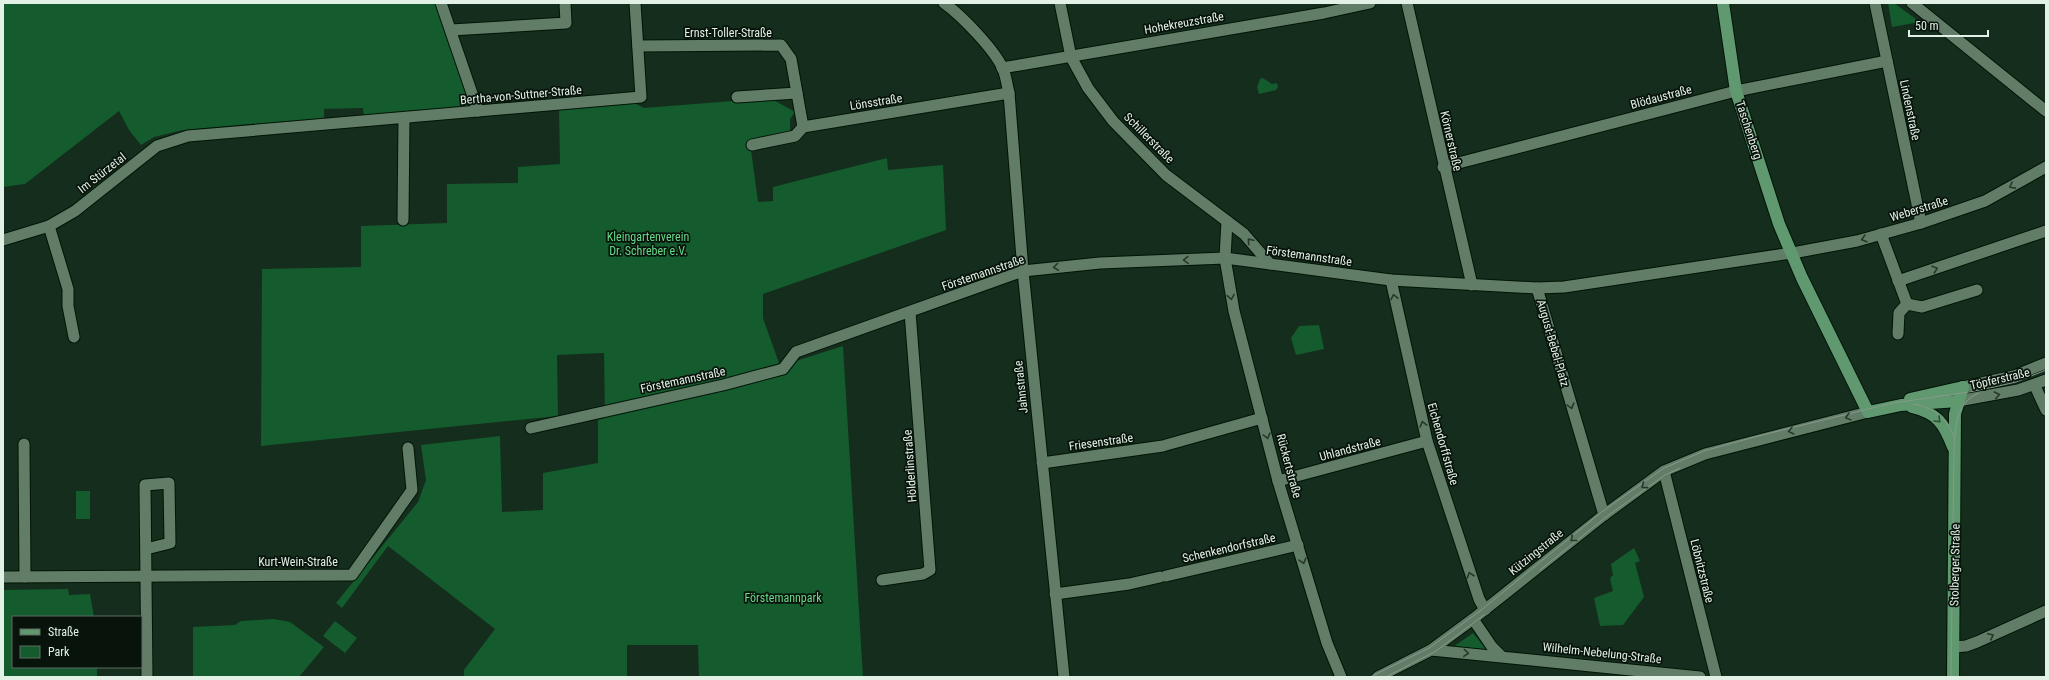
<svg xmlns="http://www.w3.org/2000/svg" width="2049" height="680" viewBox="0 0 2049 680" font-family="'Roboto Condensed',sans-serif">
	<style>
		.green { fill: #145b2e }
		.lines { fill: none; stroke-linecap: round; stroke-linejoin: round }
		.minor-casing { stroke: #001506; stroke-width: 13 }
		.major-casing { stroke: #001506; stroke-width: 14 }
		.minor { stroke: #617c67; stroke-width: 11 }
		.major { stroke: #60986f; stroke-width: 12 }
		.tram { stroke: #879a8c; stroke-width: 1 }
		.oneway { stroke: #27382b }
		.oneway2 { stroke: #304f38 }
		.labels { text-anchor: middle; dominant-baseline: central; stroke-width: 3.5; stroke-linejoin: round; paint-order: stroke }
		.street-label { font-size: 12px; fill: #e2f1e5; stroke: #08130b }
		.park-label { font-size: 12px; fill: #68da8a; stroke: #08130b }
	</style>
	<rect width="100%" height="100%" fill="#152d1c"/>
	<g class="green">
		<path d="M 3,3 L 436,3 L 470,107 L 364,117 L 363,108 L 324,109 L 324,119 L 183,130 L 154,137 L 141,145 L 129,130 L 119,111 L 25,184 L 3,187 Z"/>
		<path d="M 1888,3 L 1894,3 L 1920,22 L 1892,27 Z"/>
		<path d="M 1263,78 L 1272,84 L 1277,83 L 1278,87 L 1276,90 L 1259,94 L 1257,87 L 1260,79 Z"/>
		<path d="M 770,98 L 795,112 L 790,119 L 790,133 L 750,142 L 758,202 L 773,201 L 773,187 L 887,158 L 888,170 L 943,165 L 946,230 L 763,294 L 763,318 L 780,366 L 843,346 L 863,677 L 699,677 L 698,645 L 627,645 L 627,677 L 464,677 L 464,670 L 495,629 L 388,546 L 342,608 L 336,603 L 418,502 L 426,480 L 421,445 L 500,436 L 502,512 L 543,510 L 543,473 L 598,463 L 598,420 L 605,418 L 604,353 L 557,355 L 558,416 L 261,446 L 262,269 L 361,267 L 361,226 L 447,223 L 447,184 L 518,183 L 518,167 L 560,164 L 559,110 L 634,103 L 644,108 Z"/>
		<path d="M 1319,325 L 1324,349 L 1296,355 L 1291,338 L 1299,326 Z"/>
		<rect x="76" y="491" width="14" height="28"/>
		<path d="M 1634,548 L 1640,561 L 1635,563 L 1644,597 L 1623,625 L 1600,626 L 1594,598 L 1613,591 L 1610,578 L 1613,575 L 1611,564 Z"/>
		<path d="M 68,589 L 69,595 L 90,594 L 94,617 L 13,617 L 13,667 L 97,667 L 97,676 L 3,677 L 3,590 Z"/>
		<path d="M 274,619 L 290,622 L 324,647 L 299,677 L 193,677 L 193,627 L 235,625 L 241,621 Z"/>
		<path d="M 335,621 L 357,638 L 345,653 L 323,636 Z"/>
		<path d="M 1473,633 L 1487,650 L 1453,647 Z"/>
	</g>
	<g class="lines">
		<g class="minor-casing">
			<g id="minor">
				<path d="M 441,3 L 478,111"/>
				<path d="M 944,3 C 961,15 995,50 1003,69 C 1006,76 1007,85 1009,93 L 1023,271 L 1064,677"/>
				<path d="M 1060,3 L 1071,57 L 1088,88 L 1113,121 L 1166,175 L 1244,234 L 1270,264"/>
				<path d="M 1407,3 L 1472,285"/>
				<path d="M 1875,3 L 1921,223"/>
				<path d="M 1912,3 L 2046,111"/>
				<path d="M 451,30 L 566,23 L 565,3"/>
				<path d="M 638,46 L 781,45 L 791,59 L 803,127"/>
				<path d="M 1002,68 L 1324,13 L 1370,3"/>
				<path d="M 737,97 L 797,93"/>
				<path d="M 752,145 L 795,136 L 803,127 L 1009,93"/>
				<path d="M 1443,167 L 1736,91 L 1887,61"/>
				<path d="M 403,220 L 404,118"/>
				<path d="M 1227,221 L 1225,258 L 1234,311 L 1278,481 L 1327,643 L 1341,677"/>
				<path d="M 49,226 L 68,289 L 68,306 L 74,337"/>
				<path d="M 1881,234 L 1907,304"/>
				<path d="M 3,240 L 49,226 L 75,211 L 157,146 L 188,136 L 641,97 L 635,3"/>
				<path d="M 1391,280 L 1427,441 L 1479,599 L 1485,610"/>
				<path d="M 1898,281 L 2046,231"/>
				<path d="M 1537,288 L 1604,515"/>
				<path d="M 1907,304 L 1922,307 L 1977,290"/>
				<path d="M 1898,334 L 1899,313 L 1907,304"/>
				<path d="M 2035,386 L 2046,410"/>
				<path d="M 1963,387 L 2014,376 L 2046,363"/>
				<path d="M 1958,401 L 2018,390 L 2046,380"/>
				<path d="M 531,428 L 723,385 L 783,369 L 796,352 L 1023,271 L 1100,263 L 1225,258 L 1391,280 L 1537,288 L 1564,287 L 1798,252 L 1857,241 L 1921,223 L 1985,201 L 2046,167"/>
				<path d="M 24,444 L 25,577"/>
				<path d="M 1166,445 L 1262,418"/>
				<path d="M 1042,463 L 1163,446"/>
				<path d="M 1664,471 L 1716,677"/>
				<path d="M 1278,481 L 1427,441"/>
				<path d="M 146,549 L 170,543 L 169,483 L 145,485 L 147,677"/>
				<path d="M 1166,576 L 1298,545"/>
				<path d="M 3,577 L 352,575 L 412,490 L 408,448"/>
				<path d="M 882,580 L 923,574 L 930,570 L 910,312"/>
				<path d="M 1055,594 L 1129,584 L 1160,577"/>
				<path d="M 1473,619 L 1492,647 L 1501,656"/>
				<path d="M 1954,647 L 1966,646 L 1977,642 L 2046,611"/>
				<path d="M 1431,650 L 1700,677"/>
				<path d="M 1378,677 L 1431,650 L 1473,619 L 1604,515 L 1664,471 L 1705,454 L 1868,412"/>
			</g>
		</g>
		<g class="major-casing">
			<g id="major">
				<path d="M 1723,3 L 1736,91 L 1779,224 L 1802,278 L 1868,412 L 1901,405 L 1958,401"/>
				<path d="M 1910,399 L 1963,387"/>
				<path d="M 1912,407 C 1937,413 1944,423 1953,447"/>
				<path d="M 1953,677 L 1955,414 L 1963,387"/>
			</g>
		</g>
		<use href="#minor" class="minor"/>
		<use href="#major" class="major"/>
		<g class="tram">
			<path d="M 1913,404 C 1933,406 1946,419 1954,436"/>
			<path d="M 1540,570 L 1606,517 L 1665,475 L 1680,468"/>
			<path d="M 1370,677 L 1429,648 L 1480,611 L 1603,511 L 1664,468 L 1704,451 L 1758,436 L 1893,403 L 1969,392 L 1994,387 L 2016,382 L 2046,370"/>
			<path d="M 1386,677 L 1436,651 L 1484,615"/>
			<path d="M 1951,677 L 1954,451 C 1955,430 1955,402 1979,393"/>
		</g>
	</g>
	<defs><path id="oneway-chevron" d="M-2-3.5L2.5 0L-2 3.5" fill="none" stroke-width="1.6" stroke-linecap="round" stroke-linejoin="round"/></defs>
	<g class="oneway">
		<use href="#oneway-chevron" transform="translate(2012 186) rotate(151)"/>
		<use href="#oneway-chevron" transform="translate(1864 239) rotate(164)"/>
		<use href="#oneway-chevron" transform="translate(1250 241) rotate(-131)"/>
		<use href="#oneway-chevron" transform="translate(1186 260) rotate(178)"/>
		<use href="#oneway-chevron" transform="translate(1056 267) rotate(174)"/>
		<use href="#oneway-chevron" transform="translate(1935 269) rotate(-19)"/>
		<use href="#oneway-chevron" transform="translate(1231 297) rotate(81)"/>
		<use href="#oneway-chevron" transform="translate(1394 297) rotate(-102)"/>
		<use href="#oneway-chevron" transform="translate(1997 395) rotate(-11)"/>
		<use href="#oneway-chevron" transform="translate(1571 406) rotate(74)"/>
		<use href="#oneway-chevron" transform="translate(1848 417) rotate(165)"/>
		<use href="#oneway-chevron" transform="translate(1423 424) rotate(-105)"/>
		<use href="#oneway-chevron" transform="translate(1791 431) rotate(166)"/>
		<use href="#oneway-chevron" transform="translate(1267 436) rotate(75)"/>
		<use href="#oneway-chevron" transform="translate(1644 486) rotate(144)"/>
		<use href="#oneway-chevron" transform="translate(1573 539) rotate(141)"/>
		<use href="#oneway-chevron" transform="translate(1303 561) rotate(74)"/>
		<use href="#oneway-chevron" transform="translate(1470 575) rotate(-109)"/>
		<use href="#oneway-chevron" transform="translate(1991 636) rotate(-25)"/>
		<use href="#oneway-chevron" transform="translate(1466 653) rotate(5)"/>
	</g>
	<use class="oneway2" href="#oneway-chevron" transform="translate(1938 420) rotate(45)"/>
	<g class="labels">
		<g class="street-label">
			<text transform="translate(1184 23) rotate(-10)">Hohekreuzstraße</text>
			<text x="728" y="33">Ernst-Toller-Straße</text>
			<text transform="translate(521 95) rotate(-5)">Bertha-von-Suttner-Straße</text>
			<text transform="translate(1661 97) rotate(-15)">Blödaustraße</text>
			<text transform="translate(876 102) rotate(-9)">Lönsstraße</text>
			<text transform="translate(1910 110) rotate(78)">Lindenstraße</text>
			<text transform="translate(1749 130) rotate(72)">Taschenberg</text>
			<text transform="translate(1149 138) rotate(45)">Schillerstraße</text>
			<text transform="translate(1451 141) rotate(77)">Körnerstraße</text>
			<text transform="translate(102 173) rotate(-38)">Im Stürzetal</text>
			<text transform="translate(1919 209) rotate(-17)">Weberstraße</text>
			<text transform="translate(1309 256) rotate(8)">Förstemannstraße</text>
			<text transform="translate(983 273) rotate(-19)">Förstemannstraße</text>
			<text transform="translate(1553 343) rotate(74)">August-Bebel-Platz</text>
			<text transform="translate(2000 379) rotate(-13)">Töpferstraße</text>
			<text transform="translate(683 380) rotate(-12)">Förstemannstraße</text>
			<text transform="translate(1021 387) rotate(-96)">Jahnstraße</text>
			<text transform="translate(1101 442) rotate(-8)">Friesenstraße</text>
			<text transform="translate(1443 444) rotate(74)">Eichendorffstraße</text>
			<text transform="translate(1350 449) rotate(-15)">Uhlandstraße</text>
			<text transform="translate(910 466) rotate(-94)">Hölderlinstraße</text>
			<text transform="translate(1289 466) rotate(75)">Rückertstraße</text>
			<text transform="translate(1229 548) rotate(-13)">Schenkendorfstraße</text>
			<text transform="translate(1536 552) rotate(-39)">Kützingstraße</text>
			<text x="298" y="562">Kurt-Wein-Straße</text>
			<text transform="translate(1955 565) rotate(-89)">Stolberger Straße</text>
			<text transform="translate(1702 571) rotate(76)">Löbnitzstraße</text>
			<text transform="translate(1602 653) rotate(6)">Wilhelm-Nebelung-Straße</text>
		</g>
		<g class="park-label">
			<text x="648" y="237">Kleingartenverein<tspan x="648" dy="14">Dr. Schreber e.V.</tspan></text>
			<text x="783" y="598">Förstemannpark</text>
		</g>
	</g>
	<rect width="2049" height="680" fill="none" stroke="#e2f1e5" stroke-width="8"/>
	<rect x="12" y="616" width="130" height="52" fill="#08130b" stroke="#5f6c62"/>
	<rect x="20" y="629" width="20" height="6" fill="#60986f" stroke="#5f6c62"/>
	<text x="48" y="636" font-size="12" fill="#e2f1e5">Straße</text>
	<rect x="20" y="646" width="20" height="12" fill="#145b2e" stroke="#5f6c62"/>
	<text x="48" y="656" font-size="12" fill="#e2f1e5">Park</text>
	<path d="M1909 30v6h79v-6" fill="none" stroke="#e2f1e5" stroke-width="2"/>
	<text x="1915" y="30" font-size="12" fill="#e2f1e5" stroke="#08130b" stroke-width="3" paint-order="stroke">50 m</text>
</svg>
